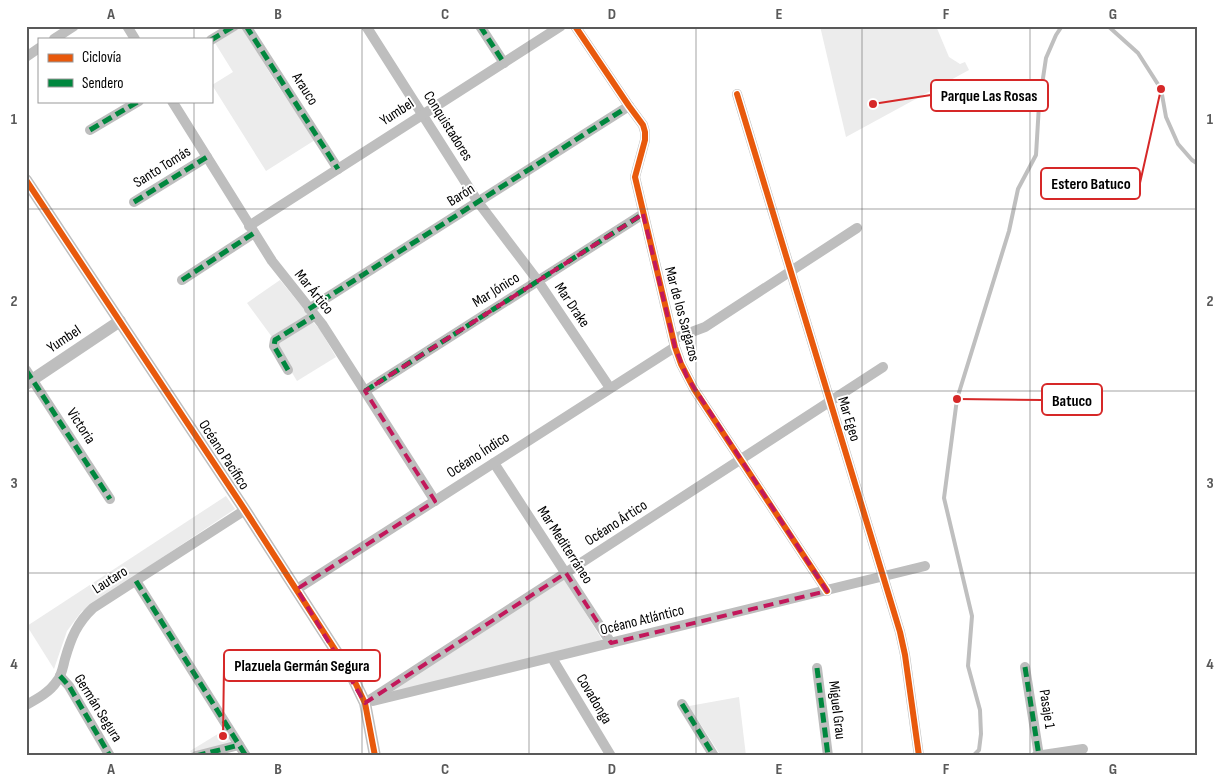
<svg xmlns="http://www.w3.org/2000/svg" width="1224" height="782" viewBox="0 0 1224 782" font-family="'Sofia Sans Condensed',sans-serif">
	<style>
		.green { fill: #ececec }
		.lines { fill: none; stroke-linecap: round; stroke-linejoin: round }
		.stream { stroke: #bfbfbf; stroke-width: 4 }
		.minor { stroke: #bebebe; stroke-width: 10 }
		.tertiary { stroke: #bebebe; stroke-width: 12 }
		.quiet { stroke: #00873e; stroke-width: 5; stroke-dasharray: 10 5; stroke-linecap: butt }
		.cycleway-casing { stroke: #fff; stroke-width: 9 }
		.cycleway { stroke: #e8590c; stroke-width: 6 }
		.marked { fill: none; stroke: #c2185b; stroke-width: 4; stroke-dasharray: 10 6; stroke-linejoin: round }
		.grid { fill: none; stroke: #595959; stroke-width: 1; stroke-opacity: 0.55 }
		.labels { text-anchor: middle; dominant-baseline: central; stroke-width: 4; stroke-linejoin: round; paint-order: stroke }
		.street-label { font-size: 15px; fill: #000; stroke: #fff }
		.leader { fill: none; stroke: #d62828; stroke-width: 2 }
		.callout-dot { fill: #d62828; stroke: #fff; stroke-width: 2 }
		.callout { fill: #fff; stroke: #d62828; stroke-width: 2 }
		.callout-label { font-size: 16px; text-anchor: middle; font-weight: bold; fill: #000 }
		.neatline { fill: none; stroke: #595959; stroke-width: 2 }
		.grid-label { font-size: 16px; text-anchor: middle; font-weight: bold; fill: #595959 }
	</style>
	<rect width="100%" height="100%" fill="#fff"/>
	<g class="green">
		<path d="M 241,26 L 276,83 L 315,140 L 266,171 L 212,85 L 233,72 L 215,43 Z"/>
		<path d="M 820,26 L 936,26 L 949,57 L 960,64 L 965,62 L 969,70 L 846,137 Z"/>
		<path d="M 280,280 L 309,315 L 272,337 L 247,303 Z"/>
		<path d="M 312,321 L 319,328 L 336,357 L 297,381 L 277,348 L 279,342 Z"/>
		<path d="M 226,496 L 235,509 L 82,611 L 67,631 L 54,669 L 27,626 Z"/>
		<path d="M 564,578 L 602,640 L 383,696 Z"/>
		<path d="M 739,697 L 746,756 L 721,756 L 689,706 Z"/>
		<path d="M 226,729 L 236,743 L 192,754 L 190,751 Z"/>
	</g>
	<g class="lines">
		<g class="stream">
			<path d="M 1108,26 L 1138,53 L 1161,89 L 1166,117 L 1178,144 L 1192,160 L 1198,164"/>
			<path d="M 973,756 L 979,750 L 981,734 L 980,710 L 968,666 L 972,616 L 944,498 L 957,399 L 1009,231 L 1018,189 L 1036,155 L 1039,105 L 1046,58 L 1056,35 L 1062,26"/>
		</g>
		<g class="minor">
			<path d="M 127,26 L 135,39"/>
			<path d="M 246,26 L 338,169"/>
			<path d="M 366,26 L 478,202 L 538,281 L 610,388"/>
			<path d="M 480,26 L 504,63"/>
			<path d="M 575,26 L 629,106 L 643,125 L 645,132 L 645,140 L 635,177 L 675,347 L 681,364 L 694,389 L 827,591"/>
			<path d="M 54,39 L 74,26"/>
			<path d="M 211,40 L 234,26"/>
			<path d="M 26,57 L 39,48"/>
			<path d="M 737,94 L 900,632 L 905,655 L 919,756"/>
			<path d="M 172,101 L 272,261 L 322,324 L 435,501"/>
			<path d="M 90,130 L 139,101"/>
			<path d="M 134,202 L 207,157"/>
			<path d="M 249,226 L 561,26"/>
			<path d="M 182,280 L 254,233"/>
			<path d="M 309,309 L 629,106"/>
			<path d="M 673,339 L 705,327 L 857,228"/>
			<path d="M 26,370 L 110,499"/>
			<path d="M 288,370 L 274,346 L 275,340 L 314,316"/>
			<path d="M 365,391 L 643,214"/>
			<path d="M 494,463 L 611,643"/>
			<path d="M 136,581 L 246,756"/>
			<path d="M 297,589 L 675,347"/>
			<path d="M 552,658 L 611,756"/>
			<path d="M 1025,667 L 1039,756"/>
			<path d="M 817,668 L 828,756"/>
			<path d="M 60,676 L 69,686 L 110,756"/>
			<path d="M 373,701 L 925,566"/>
			<path d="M 365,703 L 883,367"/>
			<path d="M 682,704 L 714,756"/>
			<path d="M 26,705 C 37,699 50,692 57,681 C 62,675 63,666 65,659 C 71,638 77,623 93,608 L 245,510"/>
			<path d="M 196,756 L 239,745"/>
			<path d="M 1036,756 L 1083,749"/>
		</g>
		<g class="tertiary">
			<path d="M 26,180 L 245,510 L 352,676 L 365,703 L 375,756"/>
			<path d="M 26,384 L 120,321"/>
		</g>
		<g class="quiet">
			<path d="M 246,26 L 338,169"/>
			<path d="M 480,26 L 504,63"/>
			<path d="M 211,40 L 234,26"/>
			<path d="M 90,130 L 139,101"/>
			<path d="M 134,202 L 207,157"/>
			<path d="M 182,280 L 254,233"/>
			<path d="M 309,309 L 629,106"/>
			<path d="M 26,370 L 110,499"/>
			<path d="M 288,370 L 274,346 L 275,340 L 314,316"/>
			<path d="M 365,391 L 643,214"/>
			<path d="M 136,581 L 246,756"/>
			<path d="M 1025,667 L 1039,756"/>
			<path d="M 817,668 L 828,756"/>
			<path d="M 60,676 L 69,686 L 110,756"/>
			<path d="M 682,704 L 714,756"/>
			<path d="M 196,756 L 239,745"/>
		</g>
		<g class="cycleway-casing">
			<g id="cycleway">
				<path d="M 575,26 L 629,106 L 643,125 L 645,132 L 645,140 L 635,177 L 675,347 L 681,364 L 694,389 L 827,591"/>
				<path d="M 737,94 L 900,632 L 905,655 L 919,756"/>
				<path d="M 26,180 L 245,510 L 352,676 L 365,703 L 375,756"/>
			</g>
		</g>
		<use href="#cycleway" class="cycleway"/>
	</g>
	<path class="marked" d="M 643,214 L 675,347 L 687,377 L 827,591 L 611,643 L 566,573 L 365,703 L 297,589 L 435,501 L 365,391 Z"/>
	<path class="grid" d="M 194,26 L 194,39M 362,26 L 362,756M 529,26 L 529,756M 696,26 L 696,756M 862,26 L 862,756M 1030,26 L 1030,756M 194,101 L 194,756M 26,209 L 1198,209M 26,391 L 1198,391M 26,573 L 1198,573"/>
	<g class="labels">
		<g class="street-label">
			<text transform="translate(305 89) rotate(57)">Arauco</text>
			<text transform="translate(397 112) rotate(-33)">Yumbel</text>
			<text transform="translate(448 126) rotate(58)">Conquistadores</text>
			<text transform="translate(162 167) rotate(-32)">Santo Tomás</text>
			<text transform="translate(461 195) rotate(-32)">Barón</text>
			<text transform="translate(496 290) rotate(-32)">Mar Jónico</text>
			<text transform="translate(314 292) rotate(51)">Mar Ártico</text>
			<text transform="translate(572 305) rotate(56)">Mar Drake</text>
			<text transform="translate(682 314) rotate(75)">Mar de los Sargazos</text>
			<text transform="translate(64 339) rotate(-34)">Yumbel</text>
			<text transform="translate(849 419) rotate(73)">Mar Egeo</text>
			<text transform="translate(81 426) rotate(57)">Victoria</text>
			<text transform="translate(224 455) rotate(57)">Océano Pacífico</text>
			<text transform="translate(478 455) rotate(-33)">Océano Índico</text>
			<text transform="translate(616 523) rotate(-33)">Océano Ártico</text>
			<text transform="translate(565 545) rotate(57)">Mar Mediterráneo</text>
			<text transform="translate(110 580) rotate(-32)">Lautaro</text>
			<text transform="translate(642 620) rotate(-14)">Océano Atlántico</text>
			<text transform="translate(594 699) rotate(59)">Covadonga</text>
			<text transform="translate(98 708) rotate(58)">Germán Segura</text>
			<text transform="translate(1047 709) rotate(81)">Pasaje 1</text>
			<text transform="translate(837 710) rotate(83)">Miguel Grau</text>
		</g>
	</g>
	<path class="leader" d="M873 104L931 95M1161 89L1140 183M957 399L1042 400M223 736L224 666"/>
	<g class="callout-dot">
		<circle cx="873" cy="104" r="5"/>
		<circle cx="1161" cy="89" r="5"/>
		<circle cx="957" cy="399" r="5"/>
		<circle cx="223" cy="736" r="5"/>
	</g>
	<g class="callout">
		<rect x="931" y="80" width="117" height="31" rx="5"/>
		<rect x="1041" y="168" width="99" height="31" rx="5"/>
		<rect x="1042" y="384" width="60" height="31" rx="5"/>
		<rect x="224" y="650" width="156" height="31" rx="5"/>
	</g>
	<g class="callout-label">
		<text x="989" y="101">Parque Las Rosas</text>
		<text x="1091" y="189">Estero Batuco</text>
		<text x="1072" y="406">Batuco</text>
		<text x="302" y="671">Plazuela Germán Segura</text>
	</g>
	<rect width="1224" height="782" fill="none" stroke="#ffffff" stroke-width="55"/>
	<rect x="38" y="38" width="175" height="65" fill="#ffffff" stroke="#999999"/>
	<rect x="48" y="54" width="25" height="8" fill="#e8590c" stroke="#999999"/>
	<text x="82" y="62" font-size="15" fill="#000000">Ciclovía</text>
	<rect x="48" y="79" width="25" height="8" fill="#00873e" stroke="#999999"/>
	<text x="82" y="88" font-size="15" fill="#000000">Sendero</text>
	<rect x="28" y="28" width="1168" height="726" class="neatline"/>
	<g class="grid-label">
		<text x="111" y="19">A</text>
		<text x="278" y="19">B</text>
		<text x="445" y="19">C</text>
		<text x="612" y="19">D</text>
		<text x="779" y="19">E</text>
		<text x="946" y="19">F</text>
		<text x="1113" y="19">G</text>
		<text x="14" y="124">1</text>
		<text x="1210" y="124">1</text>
		<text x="14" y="306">2</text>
		<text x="1210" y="306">2</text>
		<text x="14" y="488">3</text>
		<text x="1210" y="488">3</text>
		<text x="14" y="669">4</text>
		<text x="1210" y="669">4</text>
		<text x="111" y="774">A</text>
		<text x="278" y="774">B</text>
		<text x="445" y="774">C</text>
		<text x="612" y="774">D</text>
		<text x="779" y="774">E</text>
		<text x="946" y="774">F</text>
		<text x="1113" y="774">G</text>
	</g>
</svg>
